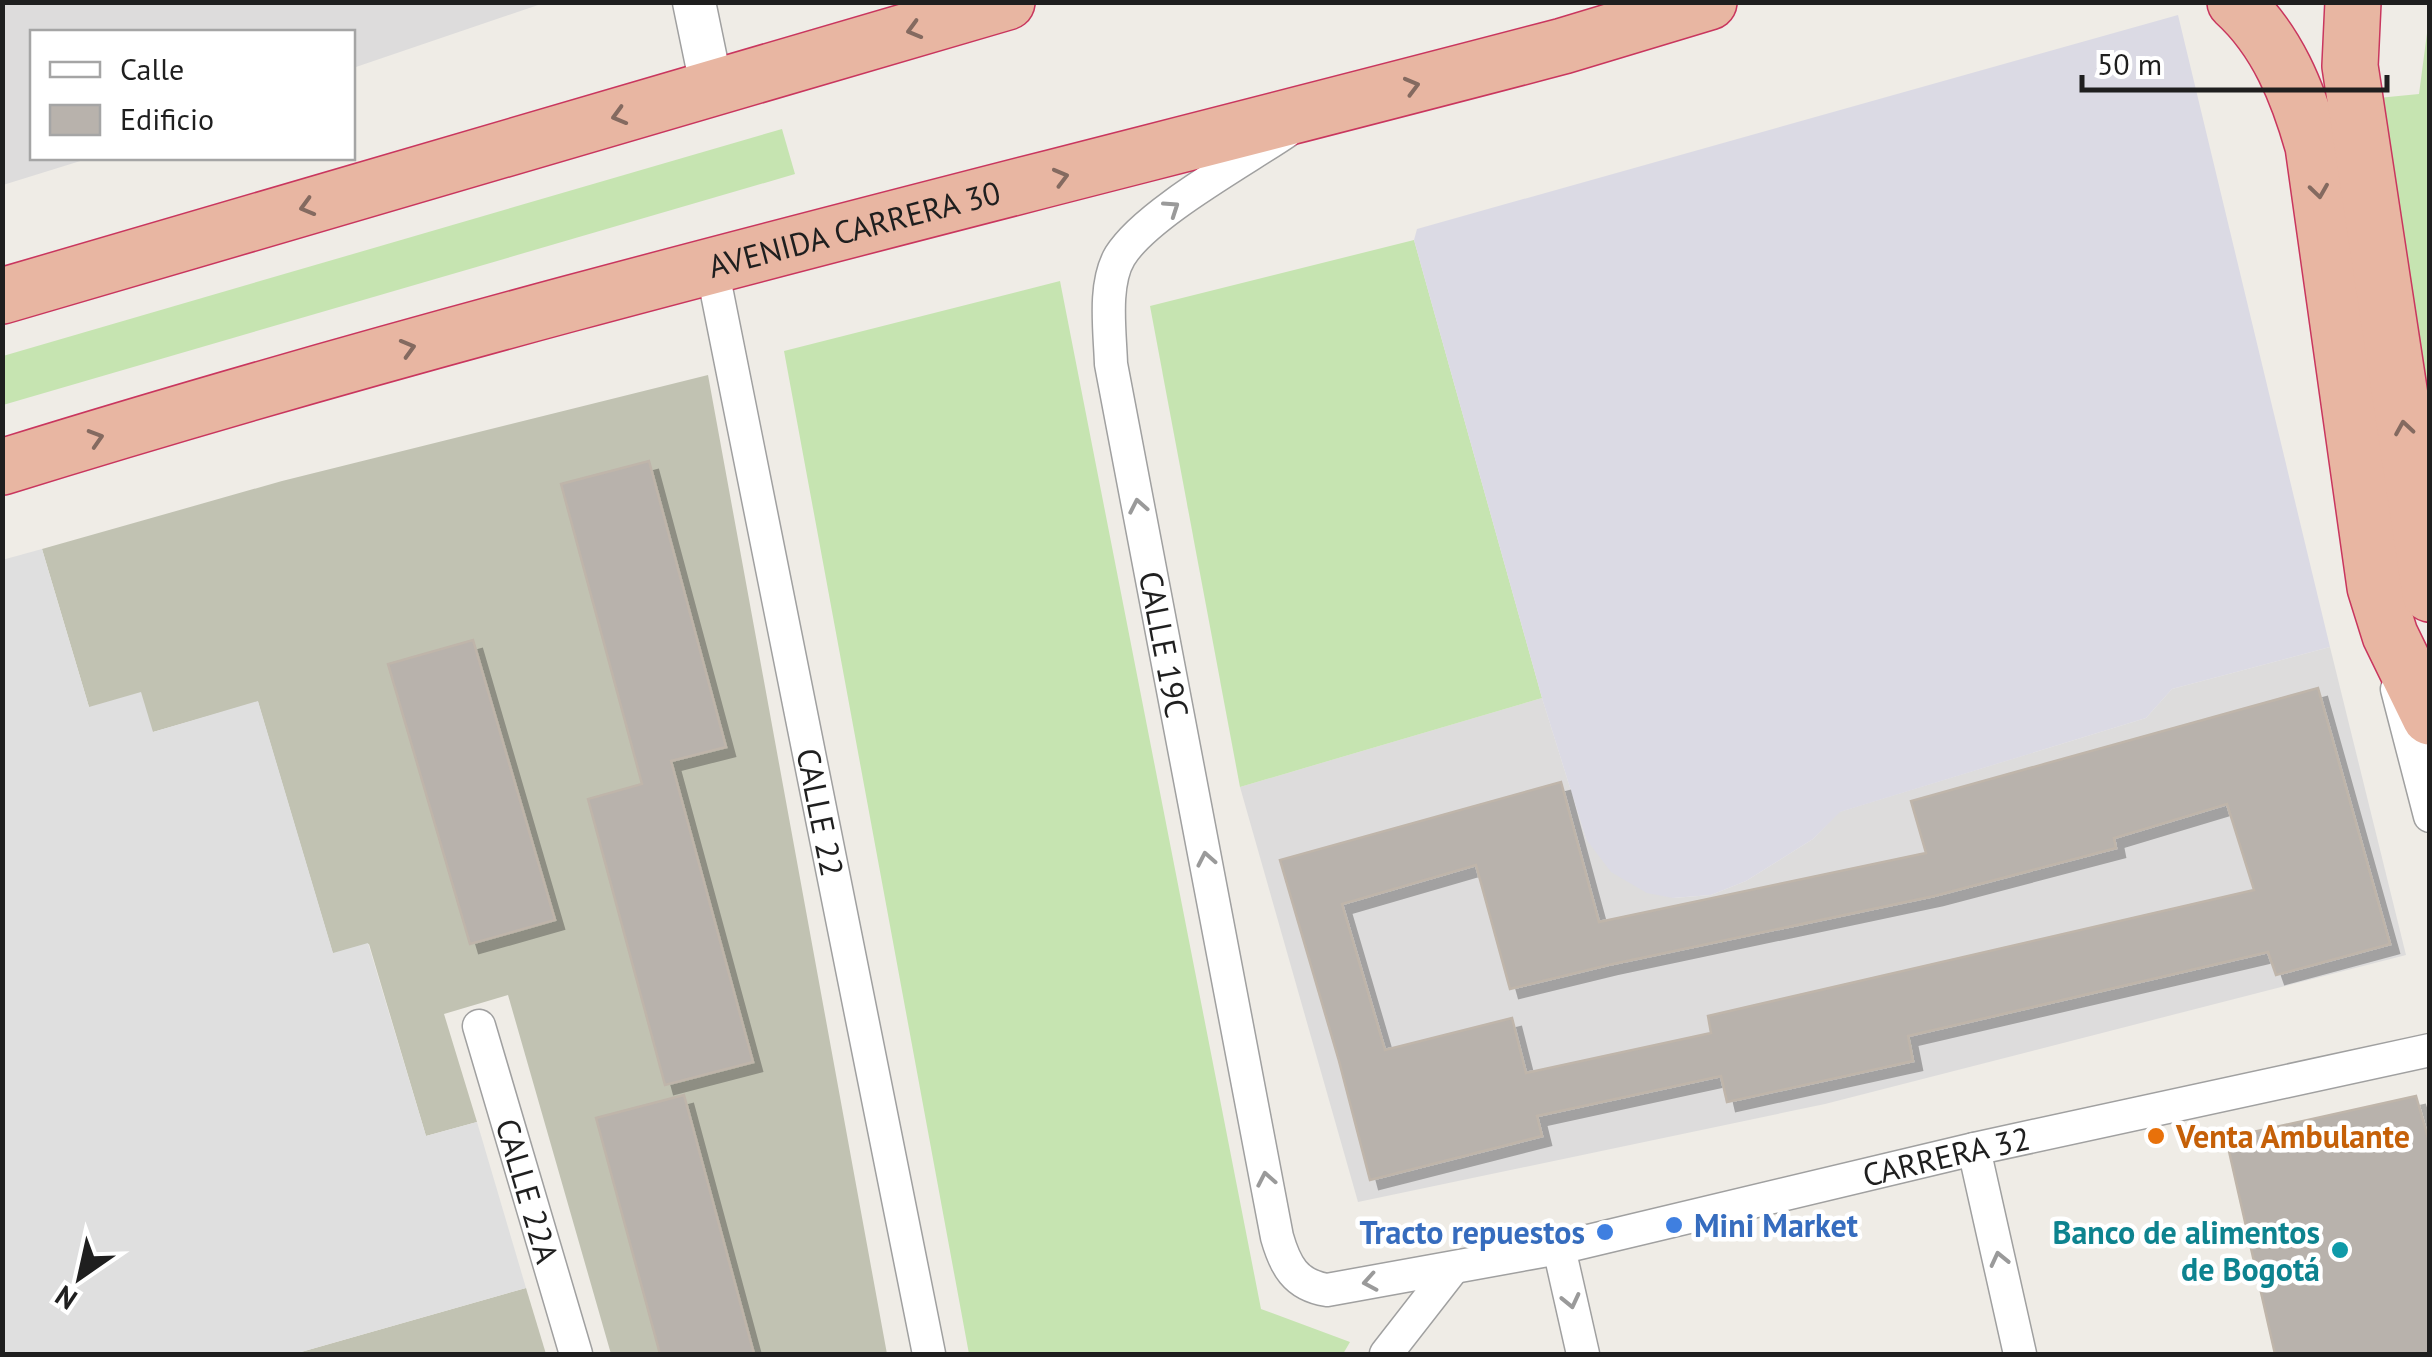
<svg xmlns="http://www.w3.org/2000/svg" width="2432" height="1357" viewBox="0 0 2432 1357" font-family="'PT Sans',sans-serif">
	<style>
		.residential { fill: #dddcdc }
		.construction { fill: #c1c2b2 }
		.grass { fill: #c6e4b1 }
		.parking { fill: #dfdfdf }
		.plaza { fill: #dbdae4 }
		.building { fill: #b8b2ac; stroke: #bfb5aa; stroke-width: 2.5; fill-rule: evenodd; filter: url(#shadow) }
		.lines { fill: none; stroke-linecap: round; stroke-linejoin: round }
		.minor-casing { stroke: #a0a0a0; stroke-width: 35 }
		.tertiary-casing { stroke: #a0a0a0; stroke-width: 45 }
		.trunk-casing { stroke: #c9365e; stroke-width: 58 }
		.minor { stroke: #fff; stroke-width: 32 }
		.tertiary { stroke: #fff; stroke-width: 42 }
		.trunk { stroke: #e8b6a2; stroke-width: 55 }
		.oneway { stroke: #846a60 }
		.oneway2 { stroke: #9a9a9a }
		.food-dot { fill: #e8710a; stroke: #fff; stroke-width: 4 }
		.shop-dot { fill: #3f7fe0; stroke: #fff; stroke-width: 4 }
		.culture-dot { fill: #0f9aa8; stroke: #fff; stroke-width: 4 }
		.labels { text-anchor: middle; dominant-baseline: central; stroke-width: 9; stroke-linejoin: round; paint-order: stroke }
		.street-label { font-size: 32px; fill: #1f1f1f; stroke: #fff }
		.food-label { font-size: 32px; font-weight: bold; fill: #c56008; stroke: #fff; text-anchor: start }
		.shop-label { font-size: 32px; font-weight: bold; fill: #366cbe; stroke: #fff; text-anchor: start }
		.culture-label { font-size: 32px; font-weight: bold; fill: #0d838f; stroke: #fff; text-anchor: end }
	</style>
	<defs>
		<filter id="shadow"><feDropShadow dx="9" dy="9" stdDeviation="0" flood-color="#0004"/></filter>
	</defs>
	<rect width="100%" height="100%" fill="#efece6"/>
	<g class="residential">
		<path d="M 3,2 L 544,2 L 544,3 L 353,68 L 352,32 L 32,32 L 32,158 L 90,158 L 3,185 Z"/>
		<path d="M 2330,647 L 2406,955 L 1825,1104 L 1358,1202 L 1240,787 L 1542,698 L 1586,839 L 1673,898 L 1711,895 L 1746,881 L 1813,839 L 1839,812 L 2146,718 L 2172,689 Z"/>
	</g>
	<g class="construction">
		<path d="M 708,375 L 887,1354 L 611,1354 L 508,995 L 444,1014 L 477,1122 L 426,1136 L 369,944 L 333,954 L 258,702 L 153,732 L 89,707 L 42,549 L 282,481 Z"/>
		<path d="M 526,1288 L 546,1354 L 294,1354 Z"/>
	</g>
	<g class="grass">
		<path d="M 2429,18 L 2429,461 L 2378,98 L 2419,94 Z"/>
		<path d="M 782,129 L 795,174 L 3,405 L 3,356 Z"/>
		<path d="M 1414,240 L 1542,698 L 1240,787 L 1150,306 Z"/>
		<path d="M 1060,281 L 1261,1309 L 1350,1342 L 1343,1354 L 969,1354 L 784,351 Z"/>
	</g>
	<path class="parking" d="M 42,549 L 89,707 L 141,692 L 153,732 L 258,701 L 333,953 L 368,943 L 426,1136 L 477,1122 L 526,1288 L 294,1354 L 3,1354 L 2,560 Z"/>
	<path class="plaza" d="M 2178,15 L 2330,647 L 2172,689 L 2146,718 L 1840,812 L 1813,839 L 1746,881 L 1711,895 L 1673,898 L 1647,893 L 1611,872 L 1586,839 L 1542,698 L 1414,240 L 1417,229 Z"/>
	<g class="building">
		<path d="M 649,461 L 726,747 L 671,761 L 753,1062 L 665,1085 L 588,799 L 642,784 L 561,484 Z"/>
		<path d="M 473,640 L 555,920 L 470,944 L 388,664 Z"/>
		<path d="M 2318,688 L 2390,944 L 2276,975 L 2268,952 L 1908,1036 L 1913,1061 L 1727,1102 L 1721,1076 L 1537,1116 L 1542,1136 L 1370,1180 L 1339,1061 L 1280,860 L 1561,782 L 1599,922 L 1926,853 L 1911,801 ZM 2227,804 L 2254,890 L 1708,1016 L 1711,1033 L 1526,1073 L 1512,1018 L 1385,1050 L 1342,904 L 1476,865 L 1510,989 L 1608,965 L 1934,896 L 2116,848 L 2114,838 Z"/>
		<path d="M 684,1095 L 754,1354 L 660,1354 L 596,1118 Z"/>
		<path d="M 2416,1096 L 2430,1145 L 2430,1354 L 2275,1354 L 2226,1138 Z"/>
	</g>
	<g class="lines">
		<g class="minor-casing">
			<g id="minor">
				<path id="s1" d="M 1287,131 C 1243,161 1146,214 1120,256 C 1103,284 1110,332 1111,364 L 1277,1237 C 1285,1265 1295,1285 1327,1290 L 1559,1248 L 1974,1149 L 2430,1050"/>
				<path id="s2" d="M 712,268 L 929,1354"/>
				<path d="M 2397,689 L 2430,816"/>
				<path id="s3" d="M 479,1026 L 576,1354"/>
				<path d="M 1974,1149 L 2020,1354"/>
				<path d="M 1559,1248 L 1583,1354"/>
				<path d="M 1386,1354 L 1453,1268"/>
			</g>
		</g>
		<g class="tertiary-casing">
			<path id="tertiary" d="M 694,2 L 712,89"/>
		</g>
		<g class="trunk-casing">
			<g id="trunk">
				<path d="M 2235,2 C 2277,40 2298,93 2313,146 L 2375,587 L 2390,635 L 2430,717"/>
				<path d="M 2353,2 L 2350,66 L 2430,594"/>
				<path d="M 2,296 L 1007,2"/>
				<path id="s4" d="M 2,467 C 517,307 1042,183 1563,46 L 1709,2"/>
			</g>
		</g>
		<use href="#minor" class="minor"/>
		<use href="#tertiary" class="tertiary"/>
		<use href="#trunk" class="trunk"/>
	</g>
	<defs><path id="oneway-chevron" d="M-2-3.5L2.5 0L-2 3.5" fill="none" stroke-width="1.6" stroke-linecap="round" stroke-linejoin="round" transform="scale(2.5)"/></defs>
	<g class="oneway">
		<use href="#oneway-chevron" transform="translate(914 30) rotate(164)"/>
		<use href="#oneway-chevron" transform="translate(1412 86) rotate(-15)"/>
		<use href="#oneway-chevron" transform="translate(619 116) rotate(164)"/>
		<use href="#oneway-chevron" transform="translate(1061 177) rotate(-15)"/>
		<use href="#oneway-chevron" transform="translate(2319 191) rotate(82)"/>
		<use href="#oneway-chevron" transform="translate(307 207) rotate(164)"/>
		<use href="#oneway-chevron" transform="translate(408 348) rotate(-16)"/>
		<use href="#oneway-chevron" transform="translate(2404 428) rotate(-99)"/>
		<use href="#oneway-chevron" transform="translate(96 438) rotate(-17)"/>
	</g>
	<g class="oneway2">
		<use href="#oneway-chevron" transform="translate(1172 208) rotate(-34)"/>
		<use href="#oneway-chevron" transform="translate(1138 506) rotate(-101)"/>
		<use href="#oneway-chevron" transform="translate(1206 859) rotate(-101)"/>
		<use href="#oneway-chevron" transform="translate(1266 1179) rotate(-101)"/>
		<use href="#oneway-chevron" transform="translate(1999 1259) rotate(-103)"/>
		<use href="#oneway-chevron" transform="translate(1370 1282) rotate(170)"/>
		<use href="#oneway-chevron" transform="translate(1571 1301) rotate(77)"/>
	</g>
	<circle class="food-dot" cx="2156" cy="1136" r="10"/>
	<g class="shop-dot">
		<circle cx="1674" cy="1225" r="10"/>
		<circle cx="1605" cy="1232" r="10"/>
	</g>
	<circle class="culture-dot" cx="2340" cy="1250" r="10"/>
	<g class="labels">
		<g class="street-label">
			<text stroke="none"><textPath href="#s4" startOffset="885">AVENIDA CARRERA 30</textPath></text>
			<text stroke="none"><textPath href="#s1" startOffset="605">CALLE 19C</textPath></text>
			<text stroke="none"><textPath href="#s2" startOffset="555">CALLE 22</textPath></text>
			<text stroke="none"><textPath href="#s1" startOffset="1920">CARRERA 32</textPath></text>
			<text stroke="none"><textPath href="#s3" startOffset="172">CALLE 22A</textPath></text>
		</g>
		<g class="food-label">
			<text x="2176" y="1136">Venta Ambulante</text>
		</g>
		<g class="shop-label">
			<text x="1694" y="1225">Mini Market</text>
			<text x="1585" y="1232" text-anchor="end">Tracto repuestos</text>
		</g>
		<g class="culture-label">
			<text x="2320" y="1232">Banco de alimentos<tspan x="2320" dy="37">de Bogotá</tspan></text>
		</g>
	</g>
	<rect width="2432" height="1357" fill="none" stroke="#1f1f1f" stroke-width="10"/>
	<rect x="30" y="30" width="325" height="130" fill="#ffffff" stroke="#a5a5a5" stroke-width="2.5"/>
	<rect x="50" y="62" width="50" height="15" fill="#ffffff" stroke="#a5a5a5" stroke-width="2.5"/>
	<text x="120" y="80" font-size="30" fill="#1f1f1f">Calle</text>
	<rect x="50" y="105" width="50" height="30" fill="#b8b2ac" stroke="#a5a5a5" stroke-width="2.5"/>
	<text x="120" y="130" font-size="30" fill="#1f1f1f">Edificio</text>
	<g transform="translate(80 1277) rotate(214)" stroke="#ffffff" stroke-width="8" paint-order="stroke">
	<path d="M0-8L18 38L0 25L-18 38Z" fill="#1f1f1f"/>
	<text y="-15" font-size="28" font-weight="bold" text-anchor="middle" fill="#1f1f1f">N</text>
	</g>
	<path d="M2082 75v15h305v-15" fill="none" stroke="#1f1f1f" stroke-width="5"/>
	<text x="2097" y="75" font-size="30" fill="#1f1f1f" stroke="#ffffff" stroke-width="8" paint-order="stroke">50 m</text>
</svg>
